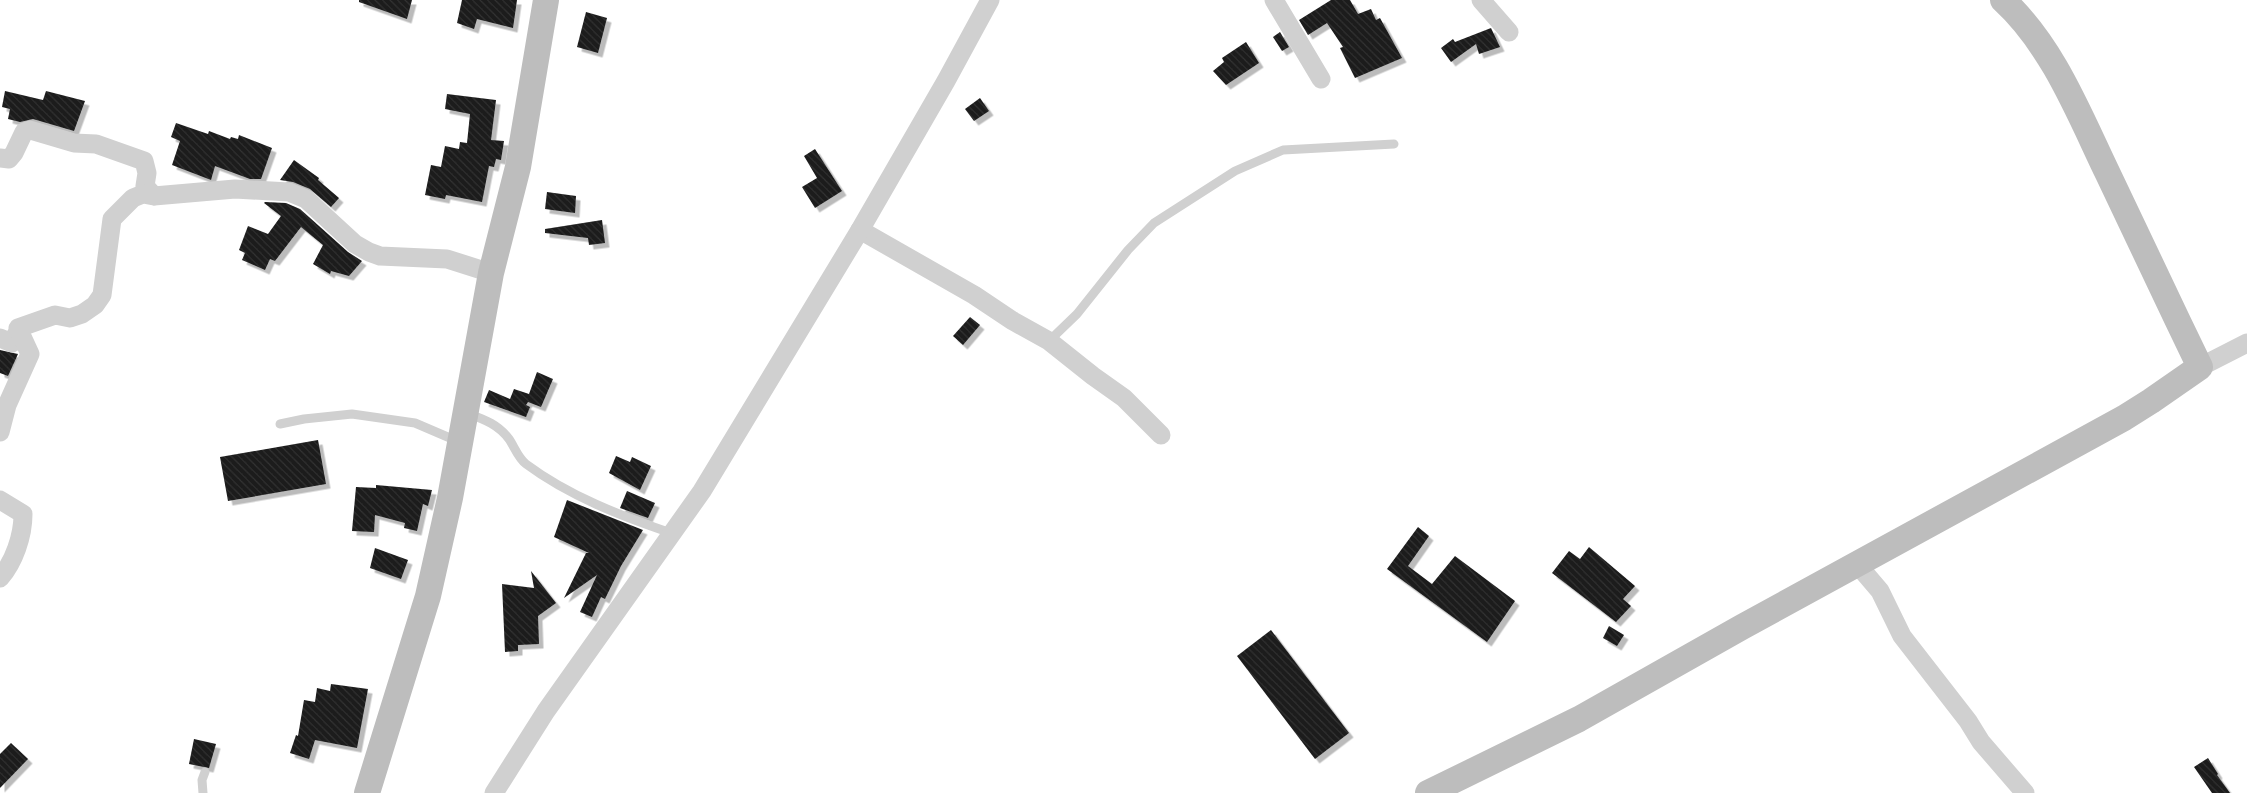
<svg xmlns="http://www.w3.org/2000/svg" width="2247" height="793" viewBox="0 0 2247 793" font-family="Ubuntu,sans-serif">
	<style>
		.building { fill: url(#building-back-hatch); filter: url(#shadow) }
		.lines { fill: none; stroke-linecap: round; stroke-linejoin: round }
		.lane { stroke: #d0d0d0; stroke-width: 9 }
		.street { stroke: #d0d0d0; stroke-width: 19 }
		.secondary { stroke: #bdbdbd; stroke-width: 26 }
	</style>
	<defs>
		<pattern id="building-back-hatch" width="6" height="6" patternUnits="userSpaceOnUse" patternTransform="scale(1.25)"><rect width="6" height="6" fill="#1a1a1a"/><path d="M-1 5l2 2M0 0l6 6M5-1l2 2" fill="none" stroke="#333"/></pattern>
		<filter id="shadow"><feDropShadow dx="4.5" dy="4.5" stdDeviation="0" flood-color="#0004"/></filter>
	</defs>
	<rect width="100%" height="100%" fill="#fff"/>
	<g class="building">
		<path d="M 359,0 L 412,0 L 407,19 L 359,2 Z"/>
		<path d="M 462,0 L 517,0 L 513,28 L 477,19 L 474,29 L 457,23 Z"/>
		<path d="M 1331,0 L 1350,0 L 1358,14 L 1371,9 L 1376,20 L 1380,18 L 1402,58 L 1355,78 L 1340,48 L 1343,47 L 1327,23 L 1308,35 L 1299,20 Z"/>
		<path d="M 586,12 L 607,18 L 598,53 L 577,47 Z"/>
		<path d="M 1491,28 L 1500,47 L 1479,54 L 1476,44 L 1451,62 L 1441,48 L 1453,39 L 1455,42 Z"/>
		<path d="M 1280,32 L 1289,47 L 1282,51 L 1273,37 Z"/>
		<path d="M 1246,42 L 1259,63 L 1226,85 L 1213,71 L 1224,62 L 1222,58 Z"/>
		<path d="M 5,91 L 43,100 L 46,91 L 85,101 L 74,131 L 33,119 L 20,122 L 8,119 L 10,109 L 2,107 Z"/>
		<path d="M 447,94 L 496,100 L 491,140 L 504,141 L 501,160 L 496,159 L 494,167 L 489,166 L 482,202 L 446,195 L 445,199 L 425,195 L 431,165 L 441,167 L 445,146 L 459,149 L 460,142 L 467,143 L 470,114 L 445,109 Z"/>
		<path d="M 980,98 L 989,111 L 974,121 L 965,109 Z"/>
		<path d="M 176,123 L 208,134 L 209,131 L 230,139 L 231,137 L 238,139 L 239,135 L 272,148 L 261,179 L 250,179 L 215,166 L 211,180 L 172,165 L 180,141 L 171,137 Z"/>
		<path d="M 815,149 L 842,191 L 815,208 L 802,187 L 817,178 L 804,156 Z"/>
		<path d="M 294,160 L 319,178 L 318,180 L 339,198 L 331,207 L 310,189 L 293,182 L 280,180 Z"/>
		<path d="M 547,192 L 576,196 L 575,213 L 545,209 Z"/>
		<path d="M 265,202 L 286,203 L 300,209 L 348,252 L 362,261 L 349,276 L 331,271 L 330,274 L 313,264 L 323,245 L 301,227 L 275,261 L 270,259 L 265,270 L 242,260 L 245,253 L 239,250 L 248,226 L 268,234 L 281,216 L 264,203 Z"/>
		<path d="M 602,220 L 605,243 L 589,245 L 588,238 L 545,233 L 545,229 Z"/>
		<path d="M 970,317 L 980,325 L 963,345 L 953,336 Z"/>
		<path d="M 0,350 L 18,354 L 8,376 L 0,373 Z"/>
		<path d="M 537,372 L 553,379 L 541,407 L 528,402 L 526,405 L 530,407 L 526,417 L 484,402 L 489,390 L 510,399 L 514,389 L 529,394 Z"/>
		<path d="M 318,440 L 326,484 L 228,501 L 220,457 Z"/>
		<path d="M 616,456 L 630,462 L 632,457 L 651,466 L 640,490 L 609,473 Z"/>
		<path d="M 376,485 L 432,490 L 428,506 L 423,504 L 417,531 L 404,528 L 405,523 L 375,515 L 374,532 L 352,531 L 356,487 L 376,488 Z"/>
		<path d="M 627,491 L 655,503 L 648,518 L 620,508 Z"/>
		<path d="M 567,500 L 643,530 L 621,566 L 605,599 L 601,597 L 592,617 L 580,612 L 597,575 L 564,598 L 586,553 L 589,553 L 554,537 Z"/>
		<path d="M 1418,527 L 1429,536 L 1408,566 L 1432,584 L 1455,556 L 1515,601 L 1487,642 L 1387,569 Z"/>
		<path d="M 1589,547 L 1635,586 L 1623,599 L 1631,606 L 1616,622 L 1552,573 L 1569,551 L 1580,559 Z"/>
		<path d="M 375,548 L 408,560 L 401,579 L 370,568 Z"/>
		<path d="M 531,571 L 556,603 L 538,616 L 539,644 L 518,645 L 518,651 L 505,652 L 502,584 L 534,588 Z"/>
		<path d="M 1609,626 L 1624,635 L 1617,646 L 1603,638 Z"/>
		<path d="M 1271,630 L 1349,733 L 1315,759 L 1237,656 Z"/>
		<path d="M 331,684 L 368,689 L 357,748 L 315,740 L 309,759 L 290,753 L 296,735 L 298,736 L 304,700 L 315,702 L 317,688 L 330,691 Z"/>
		<path d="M 194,739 L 216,744 L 209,768 L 189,764 Z"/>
		<path d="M 11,743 L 28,759 L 0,788 L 0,754 Z"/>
		<path d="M 2208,758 L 2218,774 L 2217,775 L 2230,793 L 2212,793 L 2194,767 Z"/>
	</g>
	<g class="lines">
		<g class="lane">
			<path d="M 1049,341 L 1077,314 L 1128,250 L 1154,223 L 1235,171 L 1283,150 L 1394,144"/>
			<path d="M 467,413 C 483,419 498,424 509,439 C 514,446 518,458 526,464 C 569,496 621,516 671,533"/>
			<path d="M 280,424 L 304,419 L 352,414 L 415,423 L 457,441"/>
			<path d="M 203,793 L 202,780 L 205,772"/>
		</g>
		<g class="street">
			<path d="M 1274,0 L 1321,79"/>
			<path d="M 1481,0 L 1509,32"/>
			<path d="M 0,158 L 9,159 L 14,153 L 24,132 L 30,130 L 74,143 L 96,144 L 144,161 L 147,173 L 145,186 L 154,196"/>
			<path d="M 860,230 L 974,295 L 1013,321 L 1049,341 L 1093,376 L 1124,398 L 1161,435"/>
			<path d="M 0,338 L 12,343 L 16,335 L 20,334"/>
			<path d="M 2200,367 L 2247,343"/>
			<path d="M 0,432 L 7,405 L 30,354 L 18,328 L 55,315 L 70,318 L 82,314 L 95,305 L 102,295 L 112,219 L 133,198 L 143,194 L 154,196 L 235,189 L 289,192 L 306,199 L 355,244 L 369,252 L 380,256 L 447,259 L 491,273"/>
			<path d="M 0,500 L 23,514 C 23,536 14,562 0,578"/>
			<path d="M 1857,564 L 1880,591 L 1902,636 L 1968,721 L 1981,742 L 2025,793"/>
			<path d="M 494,793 L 546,711 L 702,491 L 860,230 L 946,81 L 990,0"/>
		</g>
		<g class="secondary">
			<path d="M 367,793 L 428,596 L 450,498 L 491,273 L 518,167 L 546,0"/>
			<path d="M 1428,793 L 1579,719 L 1742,627 L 2124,418 L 2151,401 L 2200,367 C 2169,303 2139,239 2108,174 C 2079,114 2053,46 2003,0"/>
		</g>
	</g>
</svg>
